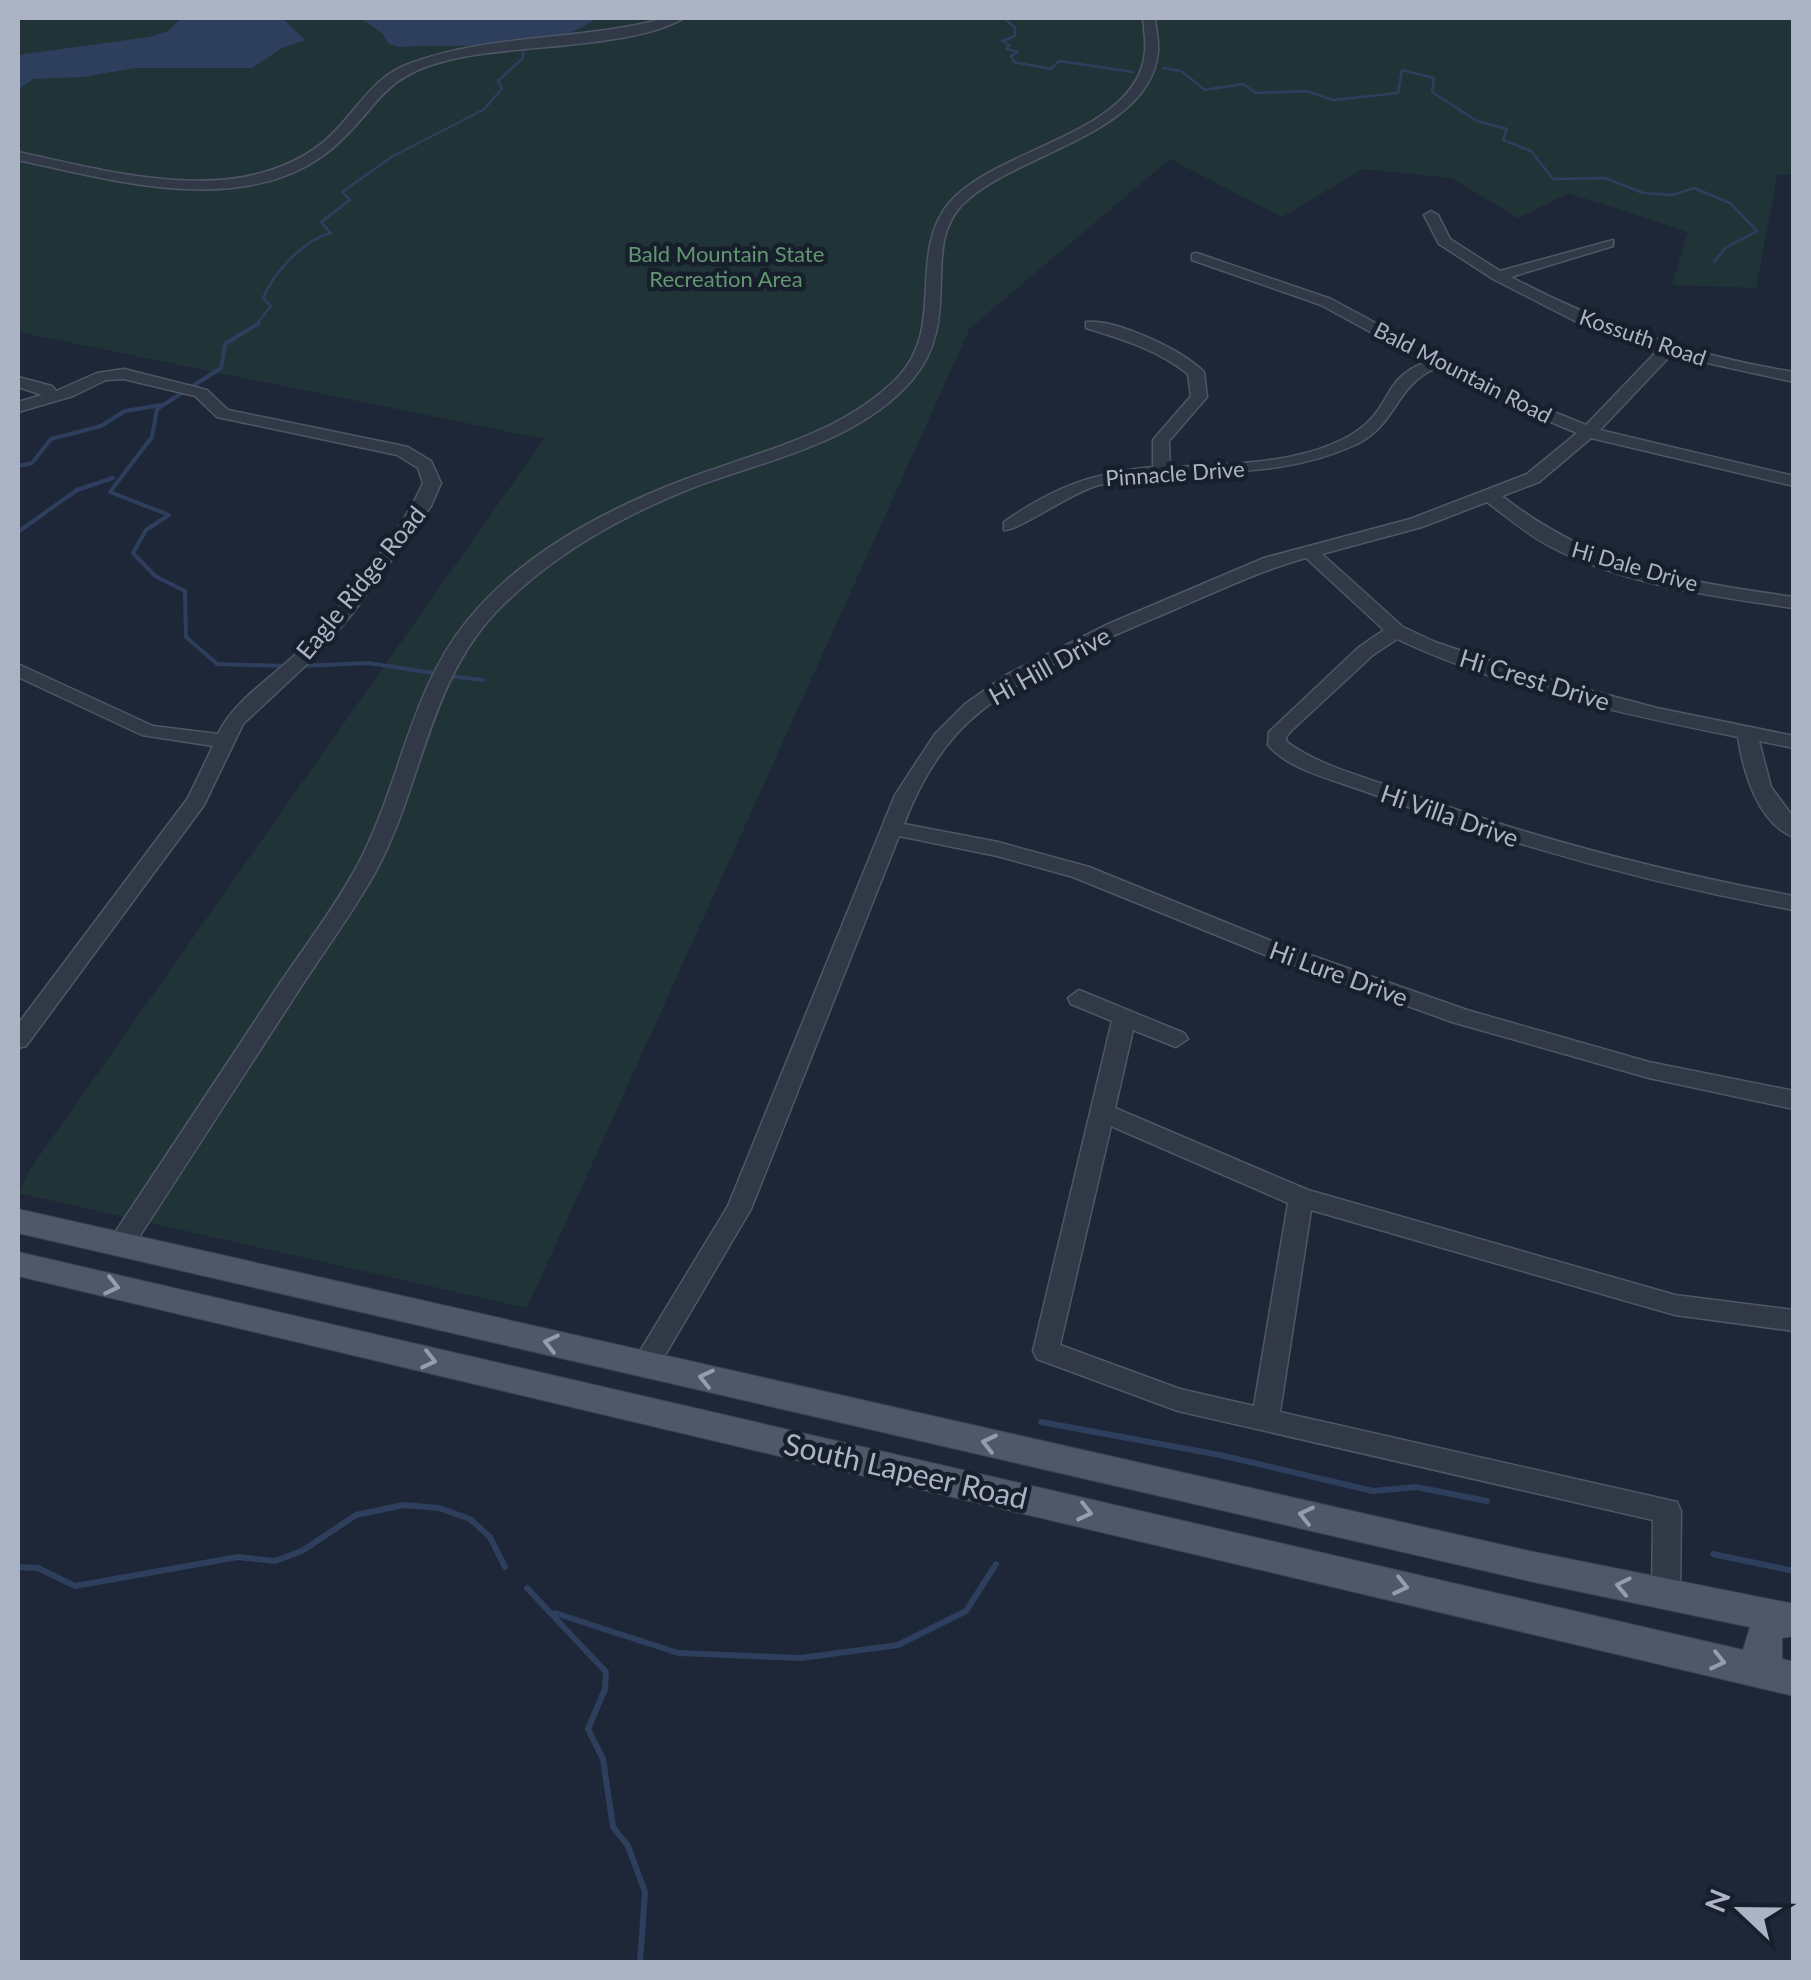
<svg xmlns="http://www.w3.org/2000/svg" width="1811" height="1980" viewBox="0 0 1811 1980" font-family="Lato,sans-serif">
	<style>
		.green { fill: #203438 }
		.water { fill: #2e3e5d }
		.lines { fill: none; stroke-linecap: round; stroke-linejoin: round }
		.stream-far2 { stroke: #2e3e5d; stroke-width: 2.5 }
		.stream-far1 { stroke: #2e3e5d; stroke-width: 4 }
		.stream { stroke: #2e3e5d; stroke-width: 6 }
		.minor-casing { stroke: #4f5666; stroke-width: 3 }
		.major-casing { stroke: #3b4251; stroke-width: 2 }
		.minor { fill: #313947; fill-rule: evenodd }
		.major { fill: #4f5868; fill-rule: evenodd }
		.oneway { stroke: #949cae }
		.labels { text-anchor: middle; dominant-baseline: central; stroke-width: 9; stroke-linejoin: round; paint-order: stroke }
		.far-park-label { font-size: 22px; fill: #629671; stroke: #171e2c }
		.far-street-label { font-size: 22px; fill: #abb3c5; stroke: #171e2c }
		.street-label { font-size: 25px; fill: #abb3c5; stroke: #171e2c }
		.near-street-label { font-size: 30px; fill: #abb3c5; stroke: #171e2c }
	</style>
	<rect width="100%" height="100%" fill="#1e2737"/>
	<path class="green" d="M 18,18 L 1793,18 L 1793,174 L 1777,175 L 1756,288 L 1672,285 L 1688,232 L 1568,193 L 1518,218 L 1452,178 L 1363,169 L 1282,217 L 1170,159 L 970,328 L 527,1308 L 18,1193 L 31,1168 L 544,439 L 18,332 Z"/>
	<g class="water">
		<path d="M 181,18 L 282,18 L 305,40 L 282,48 L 252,68 L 135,68 L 83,77 L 33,79 L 18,90 L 18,55 L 149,37 L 168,31 Z"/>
		<path d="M 360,18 L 596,18 C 550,55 458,43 400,47 L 389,44 L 382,33 Z"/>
	</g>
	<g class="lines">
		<g class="stream-far2">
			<path d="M 1004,18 L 1015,28 L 1015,36 L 1002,41 L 1009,45 L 1006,49 L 1018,52 L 1011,56 L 1014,62 L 1051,69 L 1059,61 L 1133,72"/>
			<path d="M 1164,68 L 1181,71 L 1205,90 L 1243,84 L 1256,93 L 1306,91 L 1333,100 L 1398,93 L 1402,70 L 1434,78 L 1432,92 L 1477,121 L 1507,129 L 1503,140 L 1531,151 L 1553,179 L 1605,178 L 1643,193 L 1672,195 L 1694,188 L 1730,203 L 1757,231 L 1725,248 L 1714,262"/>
			<path d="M 255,326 L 271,306 L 263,298 C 274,272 303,240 331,233 L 321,222 L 350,200 L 342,192 L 393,156 L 483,110 L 502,89 L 498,81 L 523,58 L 523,44"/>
		</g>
		<g class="stream-far1">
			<path d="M 259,323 L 225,344 L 221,368 L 157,409 L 152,437 L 110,492 L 169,515 L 146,530 L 133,553 L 155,576 L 185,591 L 186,637 L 217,664 L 285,666"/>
			<path d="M 18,466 L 32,463 L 51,439 L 101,426 L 125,411 L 161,405"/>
			<path d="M 18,532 L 77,490 L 113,478"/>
			<path d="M 301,666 L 368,663 L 439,674"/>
			<path d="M 450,676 L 483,680"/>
		</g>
		<g class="stream">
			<path d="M 1041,1422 L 1220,1455 L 1373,1491 L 1416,1487 L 1487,1501"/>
			<path d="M 1713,1554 L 1794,1571"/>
			<path d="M 18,1567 L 38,1568 L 75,1586 L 238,1557 L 275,1561 L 302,1551 L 356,1515 L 403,1505 L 439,1508 L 470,1519 L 490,1537 L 505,1567"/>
			<path d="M 527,1588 L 606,1672 L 605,1689 L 588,1729 L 603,1759 L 613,1827 L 628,1846 L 645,1892 L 640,1962"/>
			<path d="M 555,1613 L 678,1653 L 801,1658 L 898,1645 L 966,1611 L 996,1564"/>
		</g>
		<g class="minor-casing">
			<g id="minor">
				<path d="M 666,18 L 684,18 C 634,49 508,44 445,61 C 379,78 379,108 334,147 C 249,220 115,181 18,160 L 18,152 C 113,172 236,209 321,144 C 354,118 369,77 411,63 C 493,33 583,41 666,18 Z"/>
				<path d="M 1143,18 L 1155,18 C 1156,29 1159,41 1158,52 C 1150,136 1011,154 962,205 C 920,249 964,320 912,380 C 858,443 766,460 692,488 C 624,515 557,552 504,604 C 428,677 424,782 376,871 C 353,913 323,952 297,993 C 241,1079 186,1165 130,1251 L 121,1254 L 112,1251 L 108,1244 L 112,1237 C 167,1154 222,1072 276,989 C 303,949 333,910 356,868 C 400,788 408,694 467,621 C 521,554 606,509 686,479 C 758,452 843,434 898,377 C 946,327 907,254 949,203 C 995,148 1138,134 1145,52 C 1146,41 1144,29 1143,18 Z"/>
				<path d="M 1431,211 L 1438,215 L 1450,239 L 1500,271 L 1613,240 L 1613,246 L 1511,277 C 1601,325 1693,356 1794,372 L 1794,382 L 1671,355 L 1600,430 L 1794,476 L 1794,486 L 1591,438 L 1539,482 L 1502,496 C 1594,568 1681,581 1794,597 L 1794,608 C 1712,596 1625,585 1551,547 C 1528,535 1508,518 1487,502 L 1422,527 L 1322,554 L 1403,627 L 1435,642 L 1532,675 L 1657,708 L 1794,736 L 1794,748 L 1759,741 L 1771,787 L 1794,818 L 1794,837 C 1758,824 1743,771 1738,737 C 1624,714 1503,689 1397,639 L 1373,655 L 1291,731 L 1286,737 L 1287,742 C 1319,766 1363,776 1400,790 C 1529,837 1659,871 1794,896 L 1794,910 C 1647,883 1504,843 1364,791 C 1334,780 1289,770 1268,745 L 1269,732 L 1359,647 L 1384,630 L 1306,558 C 1262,570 1220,590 1178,608 C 1111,637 1038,665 981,711 C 945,739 920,782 904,824 L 998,842 L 1089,867 L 1279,944 L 1467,1010 L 1649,1062 L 1794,1091 L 1794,1109 L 1649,1078 L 1452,1022 L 1263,954 L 1073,877 L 997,856 L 899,836 L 751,1209 L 655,1372 L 646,1375 L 637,1372 L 633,1364 L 637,1356 L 728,1206 L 895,795 L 935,734 L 965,704 L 1008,674 L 1106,625 L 1264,558 L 1410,519 L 1527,474 L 1577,433 L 1486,395 L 1436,368 C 1393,387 1398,425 1355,445 C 1269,484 1186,465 1099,485 C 1073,491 1017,532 1004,530 L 1004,522 C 1054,487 1092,473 1153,467 L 1153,440 L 1191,396 L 1188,374 C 1158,350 1122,339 1086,328 L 1086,322 C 1117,319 1182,350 1204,372 L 1207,397 L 1169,441 L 1170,467 C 1228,465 1322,464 1367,423 C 1393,398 1385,379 1425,362 L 1321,305 L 1192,260 L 1192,254 L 1197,253 L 1331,299 L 1498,389 L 1586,425 L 1657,351 L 1573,320 L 1493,279 L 1439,244 L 1424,215 Z"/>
				<path d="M 124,369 L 207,390 L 228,410 L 408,447 L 431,461 L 441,483 L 431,506 L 352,614 L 318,654 L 243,724 L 204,805 L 26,1046 L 18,1048 L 18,1024 L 188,798 L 213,746 L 142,735 L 18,677 L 18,664 L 153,726 L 218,734 C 235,698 277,675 304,646 C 343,606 401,533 423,483 L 418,468 L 397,455 L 217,417 L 195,396 L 124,379 L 106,380 L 73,396 L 18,412 L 18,402 L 42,395 L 18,387 L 18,377 L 52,386 L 56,391 L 97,373 Z"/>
				<path d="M 1079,990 L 1184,1033 L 1188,1039 L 1176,1047 L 1133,1030 L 1115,1108 L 1308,1190 L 1675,1295 L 1794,1310 L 1794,1331 L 1675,1315 L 1311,1210 L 1280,1412 L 1677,1502 L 1681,1511 L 1680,1594 L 1676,1603 L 1666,1607 L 1656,1603 L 1652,1594 L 1653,1520 L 1178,1411 L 1037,1359 L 1033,1351 L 1112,1021 L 1071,1004 L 1068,998 ZM 1111,1126 L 1288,1203 L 1254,1406 L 1180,1389 L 1060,1345 Z"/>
			</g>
		</g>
		<g class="major-casing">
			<path id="major" d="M 18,1209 L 1529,1551 L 1794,1604 L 1794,1636 L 1782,1638 L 1782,1659 L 1794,1662 L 1794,1696 L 18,1276 L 18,1252 L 1743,1650 L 1750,1627 L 1529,1581 L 18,1233 Z"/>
		</g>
		<use href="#minor" class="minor"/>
		<use href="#major" class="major"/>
	</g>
	<defs><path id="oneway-chevron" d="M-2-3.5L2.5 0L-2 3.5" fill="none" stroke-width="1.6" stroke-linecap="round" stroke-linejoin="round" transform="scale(2.5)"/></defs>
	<g class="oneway">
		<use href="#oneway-chevron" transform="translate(112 1286) rotate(13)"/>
		<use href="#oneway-chevron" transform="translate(551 1343) rotate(-167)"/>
		<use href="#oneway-chevron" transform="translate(429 1360) rotate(13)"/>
		<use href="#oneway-chevron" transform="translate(706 1378) rotate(-167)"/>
		<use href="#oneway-chevron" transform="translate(989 1443) rotate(-167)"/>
		<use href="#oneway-chevron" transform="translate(1085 1512) rotate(13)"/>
		<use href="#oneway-chevron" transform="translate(1306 1515) rotate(-167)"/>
		<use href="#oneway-chevron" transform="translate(1401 1586) rotate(13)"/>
		<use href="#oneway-chevron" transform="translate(1623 1586) rotate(-168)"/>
		<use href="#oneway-chevron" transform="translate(1718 1661) rotate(13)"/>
	</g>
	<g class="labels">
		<g class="far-park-label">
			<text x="726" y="253">Bald Mountain State<tspan x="726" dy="25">Recreation Area</tspan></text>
		</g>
		<g class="far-street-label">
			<text transform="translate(1643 337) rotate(19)">Kossuth Road</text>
			<text transform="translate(1463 372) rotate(27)">Bald Mountain Road</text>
			<text transform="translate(1175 473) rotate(-4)">Pinnacle Drive</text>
			<text transform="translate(1635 566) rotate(16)">Hi Dale Drive</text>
		</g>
		<g class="street-label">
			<text transform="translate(360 582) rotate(-51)">Eagle Ridge Road</text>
			<text transform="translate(1049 665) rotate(-29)">Hi Hill Drive</text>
			<text transform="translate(1535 679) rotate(17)">Hi Crest Drive</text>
			<text transform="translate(1450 815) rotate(19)">Hi Villa Drive</text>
			<text transform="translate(1339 973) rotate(20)">Hi Lure Drive</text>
		</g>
		<g class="near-street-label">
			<text transform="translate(906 1470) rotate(13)">South Lapeer Road</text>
		</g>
	</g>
	<rect width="1811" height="1980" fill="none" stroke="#abb3c5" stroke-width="40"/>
	<g transform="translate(1741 1910) rotate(292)" stroke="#171e2c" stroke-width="8" paint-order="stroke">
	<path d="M0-8L18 38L0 25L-18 38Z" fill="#abb3c5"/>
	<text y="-15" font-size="28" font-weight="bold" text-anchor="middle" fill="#abb3c5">N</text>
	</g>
</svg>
